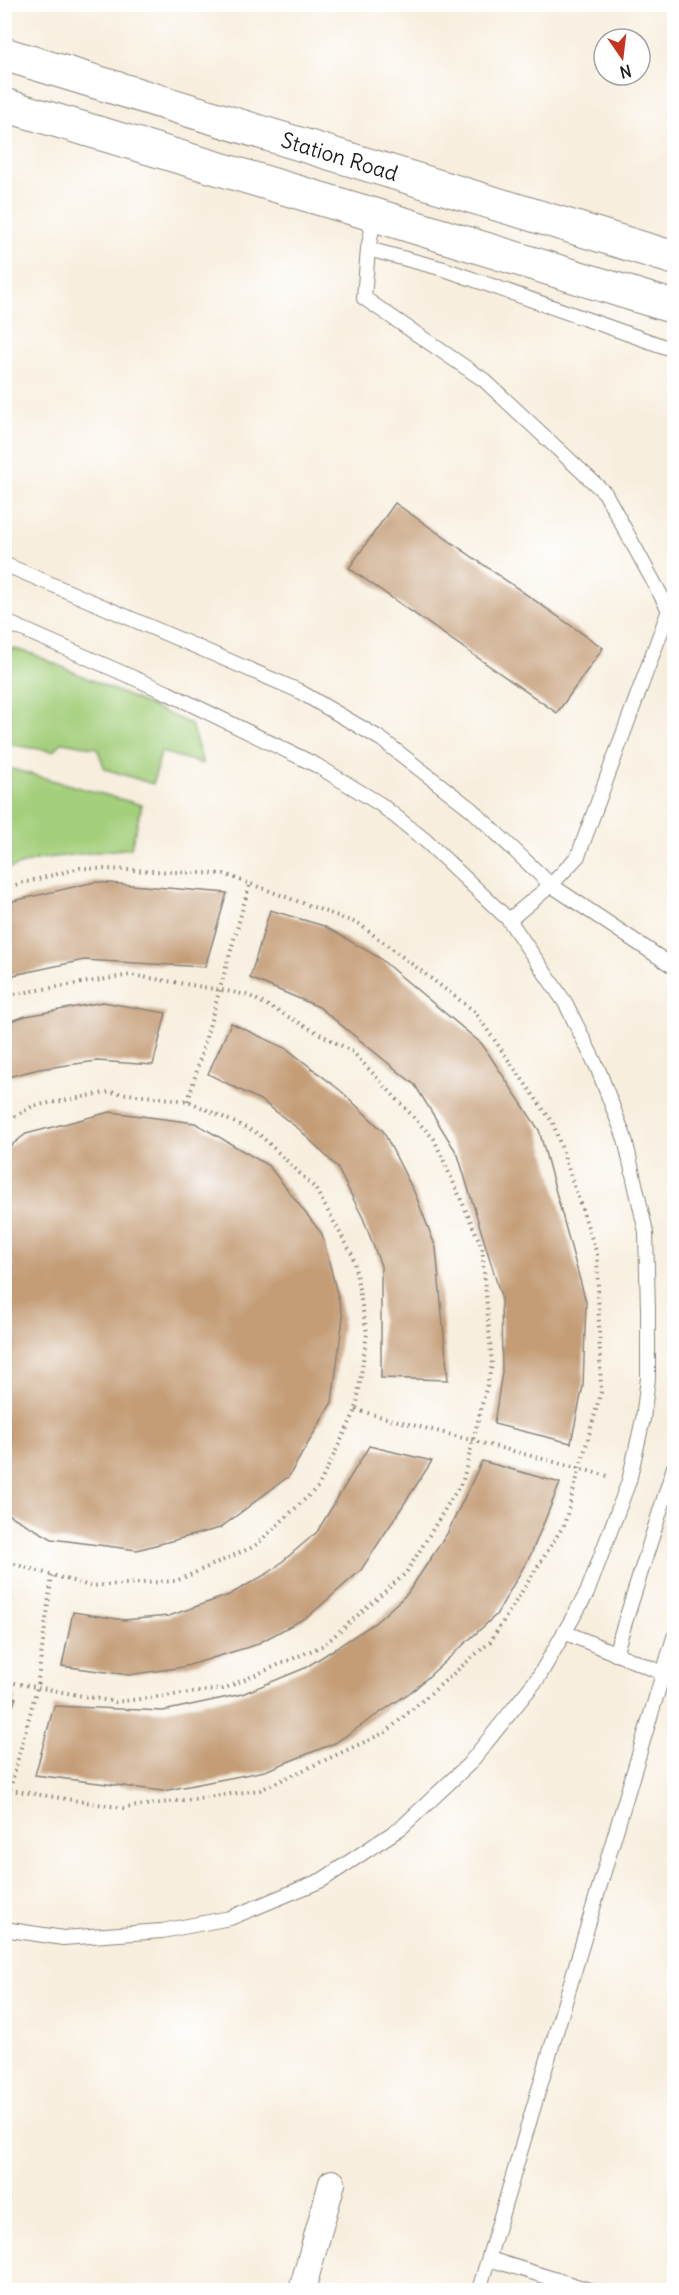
<svg xmlns="http://www.w3.org/2000/svg" width="679" height="2295" viewBox="0 0 679 2295" font-family="Delius,sans-serif">
	<style>
		.green { fill: #a4cf7b; stroke: #60764c; stroke-width: 1.5 }
		.building { fill: #c49d77 }
		.lines { fill: none; stroke-linecap: round; stroke-linejoin: round }
		.lane-casing { stroke: #8a857c; stroke-width: 16 }
		.street-casing { stroke: #8a857c; stroke-width: 28 }
		.secondary-casing { stroke: #8a857c; stroke-width: 35 }
		.path { stroke: #8a857c; stroke-width: 4; stroke-dasharray: 1.5 4.5; stroke-linecap: butt }
		.lane { stroke: #fff; stroke-width: 14 }
		.street { stroke: #fff; stroke-width: 26 }
		.secondary { stroke: #fff; stroke-width: 33 }
		.labels { text-anchor: middle; dominant-baseline: central; stroke-width: 6; stroke-linejoin: round; paint-order: stroke }
		.street-label { font-size: 21px; fill: #1c1c1c; stroke: #fff }
	</style>
	<rect width="100%" height="100%" fill="#fff"/>
	<filter id="ink" filterUnits="userSpaceOnUse"><feTurbulence type="fractalNoise" baseFrequency=".0167" numOctaves="2"/><feDisplacementMap in="SourceGraphic" scale="12" xChannelSelector="R" yChannelSelector="G"/><feConvolveMatrix kernelMatrix="1 2 1 2 8 2 1 2 1" color-interpolation-filters="sRGB"/></filter>
	<filter id="wash" filterUnits="userSpaceOnUse"><feTurbulence type="fractalNoise" baseFrequency=".008" numOctaves="4" result="noise"/><feDisplacementMap in="SourceGraphic" scale="24" xChannelSelector="R" yChannelSelector="G"/><feGaussianBlur stdDeviation="1.35" result="paint"/><feColorMatrix in="noise" values="0 0 0 0 0 0 0 0 0 0 0 0 0 0 0 0 0 1.4 0 .05"/><feComposite in="paint" operator="in"/></filter>
	<g filter="url(#wash)">
		<rect width="100%" height="100%" fill="#f7eedd"/>
		<g class="green">
			<path d="M 7,647 L 33,654 L 191,724 L 203,764 L 161,752 L 153,784 L 105,769 L 97,748 L 63,742 L 53,751 L 5,744 L 4,656 Z"/>
			<path d="M 5,767 L 142,805 L 131,848 L 39,859 L 5,870 Z"/>
		</g>
		<g id="blocks">
			<g class="building">
				<path d="M 674,100 L 674,117 L 669,116 Z"/>
				<path d="M 395,503 L 603,648 L 557,713 L 349,568 Z"/>
				<path d="M 95,882 L 227,893 L 205,967 L 84,960 L 4,977 L 4,903 Z"/>
				<path d="M 270,910 L 324,926 L 378,957 L 482,1044 L 539,1130 L 586,1302 L 583,1386 L 571,1443 L 494,1424 L 502,1372 L 501,1296 L 458,1155 L 415,1085 L 319,1007 L 250,978 Z"/>
				<path d="M 103,1002 L 166,1013 L 153,1065 L 97,1061 L 39,1069 L 4,1078 L 4,1023 L 26,1016 Z"/>
				<path d="M 231,1023 L 287,1049 L 341,1091 L 383,1131 L 416,1196 L 436,1248 L 448,1380 L 381,1378 L 381,1266 L 363,1218 L 337,1167 L 300,1130 L 262,1101 L 208,1074 Z"/>
				<path d="M 110,1112 L 195,1123 L 269,1166 L 322,1234 L 343,1317 L 332,1402 L 289,1476 L 220,1528 L 137,1550 L 52,1539 L 4,1512 L 4,1151 L 26,1134 Z"/>
				<path d="M 369,1446 L 432,1461 L 361,1570 L 309,1616 L 255,1645 L 183,1667 L 129,1675 L 62,1666 L 73,1612 L 124,1620 L 169,1616 L 229,1595 L 270,1572 L 317,1532 Z"/>
				<path d="M 482,1461 L 560,1483 L 531,1554 L 496,1615 L 415,1689 L 335,1743 L 265,1771 L 163,1791 L 35,1775 L 54,1706 L 163,1711 L 242,1694 L 305,1668 L 375,1623 L 407,1594 L 447,1534 Z"/>
				<path d="M 4,1588 L 12,1591 L 5,1614 L 4,1614 Z"/>
				<path d="M 4,1693 L 16,1698 L 5,1728 L 4,1728 Z"/>
			</g>
		</g>
	</g>
	<g filter="url(#ink)">
		<use href="#blocks" fill-opacity="0" stroke="#8a857c" stroke-width="1.5"/>
		<g class="lines">
			<g class="lane-casing">
				<g id="lane">
					<path d="M 375,215 L 368,249 L 444,269 L 674,350"/>
					<path d="M 368,249 L 364,298 L 484,380 L 605,493 L 669,610 L 578,856 L 551,885 L 509,920"/>
					<path d="M 4,564 L 297,690 L 381,739 L 471,809 L 551,885 L 674,967"/>
					<path d="M 4,621 L 168,693 L 316,765 L 380,804 L 426,841 L 509,920 L 566,1004 L 598,1069 L 625,1139 L 646,1232 L 648,1310 L 648,1378 L 643,1419 L 629,1481 L 587,1593 L 538,1678 L 469,1764 L 402,1827 L 322,1880 L 230,1918 L 162,1931 L 63,1938 L 4,1929"/>
					<path d="M 564,1632 L 665,1674"/>
					<path d="M 615,1654 L 674,1467"/>
					<path d="M 489,2259 L 589,2290"/>
					<path d="M 479,2290 L 674,1637"/>
				</g>
			</g>
			<g class="street-casing">
				<path id="street" d="M 302,2290 L 332,2183"/>
			</g>
			<g class="secondary-casing">
				<g id="secondary">
					<path id="s1" d="M 4,54 L 674,258"/>
					<path d="M 4,105 L 375,215 L 674,307"/>
				</g>
			</g>
			<g class="path">
				<path d="M 4,888 L 80,868 L 224,874 L 359,924 L 474,1011 L 553,1123 L 597,1254 L 601,1392 L 564,1525 L 490,1642 L 386,1732 L 260,1790 L 123,1808 L 4,1789"/>
				<path d="M 4,999 L 14,994 L 131,975 L 221,990 L 248,995 L 353,1052 L 434,1139 L 482,1247 L 492,1365 L 463,1480 L 406,1573 L 324,1645 L 223,1689 L 115,1702 L 4,1681"/>
				<path d="M 188,1101 L 250,883"/>
				<path d="M 4,1122 L 33,1106 L 110,1092 L 188,1101 L 259,1134 L 315,1188 L 353,1256 L 367,1333 L 356,1410 L 318,1487 L 255,1546 L 176,1581 L 90,1586 L 4,1561"/>
				<path d="M 356,1410 L 608,1476"/>
				<path d="M 4,1812 L 37,1687 L 52,1575"/>
			</g>
			<use href="#lane" class="lane"/>
			<use href="#street" class="street"/>
			<use href="#secondary" class="secondary"/>
		</g>
	</g>
	<g class="labels">
		<g class="street-label">
			<text stroke="none"><textPath href="#s1" startOffset="351">Station Road</textPath></text>
		</g>
	</g>
	<rect width="679" height="2295" fill="none" stroke="#fff" stroke-width="24"/>
	<g transform="translate(622 57) rotate(166)"><circle r="28" fill="#ffffff" stroke="#a4a4a4" stroke-width="1.5"/>
	<path d="M0-4.5L10 22L0 15L-10 22Z" fill="#c8321e"/>
	<text y="-9" font-size="16" font-weight="bold" text-anchor="middle" fill="#1c1c1c">N</text>
	</g>
</svg>
